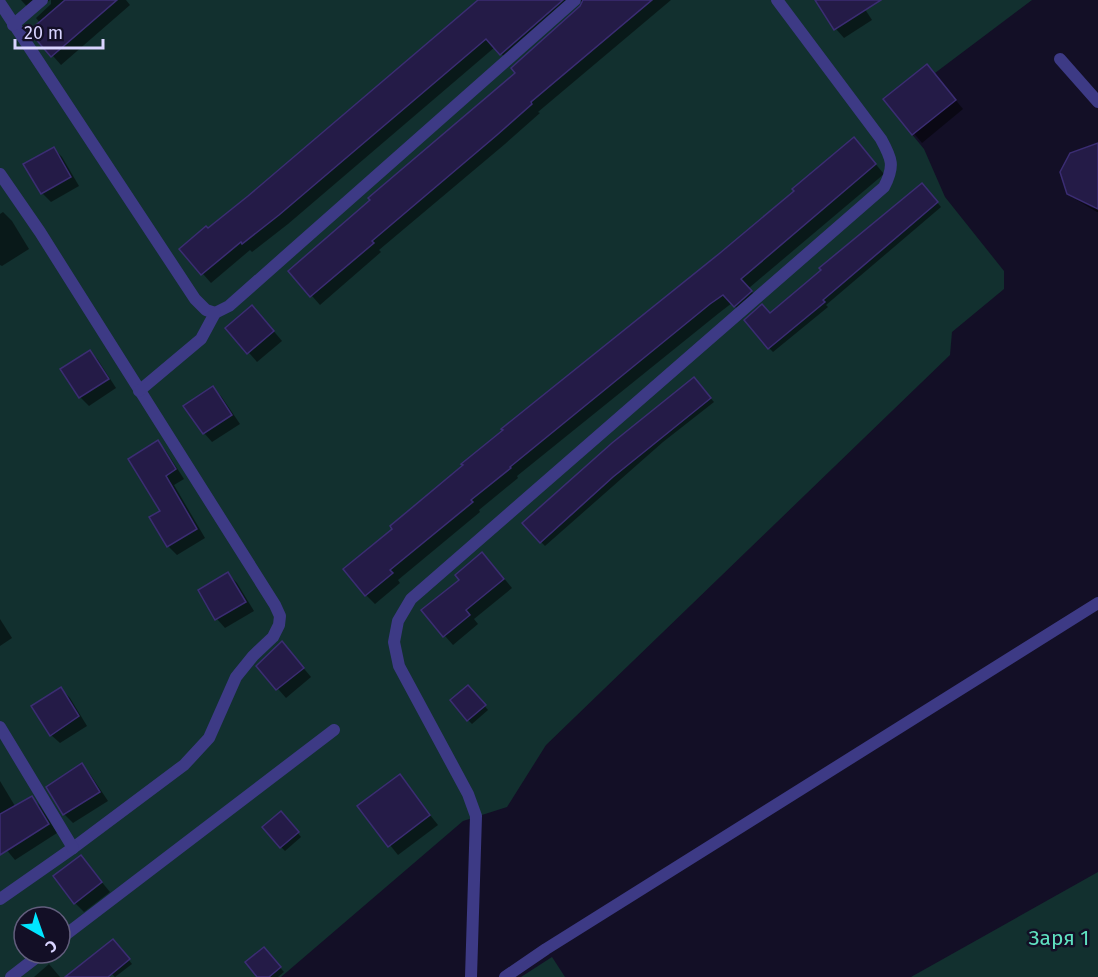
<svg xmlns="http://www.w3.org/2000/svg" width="1098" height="977" viewBox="0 0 1098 977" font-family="'Fira Sans',sans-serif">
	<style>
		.green { fill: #12302f; fill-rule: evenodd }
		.shadow { fill: #0007 }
		.building { fill: #241b47; stroke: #3b2d73; stroke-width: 1.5 }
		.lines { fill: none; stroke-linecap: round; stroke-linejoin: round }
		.lane { stroke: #3d3a85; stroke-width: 12 }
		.labels { text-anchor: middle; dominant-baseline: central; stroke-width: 5; stroke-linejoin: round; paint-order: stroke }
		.park-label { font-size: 21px; fill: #5fe0c0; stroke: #130f26 }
	</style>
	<rect width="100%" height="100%" fill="#130f26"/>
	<g class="green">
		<path d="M 0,0 L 1032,0 L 935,73 L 927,64 L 883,99 L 924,149 L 945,197 L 1004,271 L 1004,289 L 952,332 L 950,355 L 546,745 L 507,807 L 463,821 L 281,977 L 0,977 ZM 24,917 L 60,917 L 60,953 L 24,953 Z"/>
		<path d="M 1098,872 L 1098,977 L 911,977 Z"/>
		<path d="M 552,957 L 565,977 L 521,977 Z"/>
	</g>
	<g class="shadow">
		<path d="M 21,0 L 50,0 L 33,13 Z"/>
		<path d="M 51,0 L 126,0 L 130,5 L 61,65 L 31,31 L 40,23 L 36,18 L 51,4 Z"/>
		<path d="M 480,0 L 671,0 L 538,112 L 540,113 L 505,144 L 379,250 L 381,252 L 320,305 L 290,271 L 517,73 L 582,7 L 586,1 L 579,2 L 510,63 L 495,47 L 288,224 L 252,252 L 250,250 L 211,283 L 181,249 L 249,197 Z"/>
		<path d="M 816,0 L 859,0 L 872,20 L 844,38 L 836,29 Z"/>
		<path d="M 935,75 L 963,109 L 922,143 L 885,99 Z"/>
		<path d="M 862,148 L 884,174 L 749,288 L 759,301 L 743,315 L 732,303 L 719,313 L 517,476 L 518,478 L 479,510 L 480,512 L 398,580 L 400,583 L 375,604 L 366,595 L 345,569 Z"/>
		<path d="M 54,149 L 62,157 L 79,186 L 51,202 L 42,193 Z"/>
		<path d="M 1098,150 L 1098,212 L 1097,212 L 1075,199 L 1093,208 L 1095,206 L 1073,195 L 1073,198 L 1068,193 Z"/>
		<path d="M 926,189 L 941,207 L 826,305 L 828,307 L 773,352 L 769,348 Z"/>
		<path d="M 3,212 L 12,221 L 29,249 L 2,266 L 0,265 L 0,214 Z"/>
		<path d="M 261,316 L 282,341 L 257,362 L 227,328 Z"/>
		<path d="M 90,351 L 98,360 L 116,388 L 89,406 L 80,397 Z"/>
		<path d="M 697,383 L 714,402 L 663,442 L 545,546 L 541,542 Z"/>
		<path d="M 212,388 L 221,396 L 240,424 L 212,442 L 204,433 Z"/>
		<path d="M 158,442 L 166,451 L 184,479 L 174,485 L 205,538 L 177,555 L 168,546 L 162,511 Z"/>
		<path d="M 491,563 L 512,588 L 474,619 L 478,624 L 453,645 L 423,611 Z"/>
		<path d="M 228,574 L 237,583 L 254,611 L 225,628 L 217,619 L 200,591 Z"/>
		<path d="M 0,619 L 12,638 L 0,646 Z"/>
		<path d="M 290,652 L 311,677 L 286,698 L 258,666 Z"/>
		<path d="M 61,689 L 70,698 L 87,726 L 60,743 L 51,735 Z"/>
		<path d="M 472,691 L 488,710 L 472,724 L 468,720 Z"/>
		<path d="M 82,765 L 90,774 L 108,801 L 73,823 L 64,814 L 48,787 Z"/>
		<path d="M 399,776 L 438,825 L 398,855 L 359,807 Z"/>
		<path d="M 0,781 L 15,806 L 32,798 L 40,806 L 57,833 L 15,860 L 0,842 Z"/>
		<path d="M 285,817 L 301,837 L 285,851 L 281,847 Z"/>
		<path d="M 81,857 L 110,892 L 84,912 L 75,903 Z"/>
		<path d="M 117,945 L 132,964 L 115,977 L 112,974 Z"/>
		<path d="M 267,953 L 284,972 L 278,977 L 259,977 Z"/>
		<path d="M 49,964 L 60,977 L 34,977 Z"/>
	</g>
	<g class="building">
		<path d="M 65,0 L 117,0 L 51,57 L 29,31 Z"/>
		<path d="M 478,0 L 563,0 L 500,55 L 486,39 L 279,215 L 242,244 L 241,242 L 201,275 L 179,249 L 206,226 L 208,228 L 248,196 Z"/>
		<path d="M 583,0 L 652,0 L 531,102 L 532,104 L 497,135 L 372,241 L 374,243 L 310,297 L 288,271 L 370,200 L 368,198 L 515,73 L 511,68 L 580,6 Z"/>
		<path d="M 815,0 L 881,0 L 834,30 Z"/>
		<path d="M 927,64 L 956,100 L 912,135 L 883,99 Z"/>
		<path d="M 854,137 L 876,164 L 741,279 L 752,291 L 734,307 L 723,295 L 710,304 L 510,467 L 511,468 L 471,500 L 473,502 L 390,570 L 393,573 L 365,596 L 343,569 L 392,529 L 390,526 L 463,465 L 461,464 L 503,430 L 501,429 L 720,253 L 794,191 L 792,189 Z"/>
		<path d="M 1098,143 L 1098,209 L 1067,194 L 1060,172 L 1070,153 Z"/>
		<path d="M 54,147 L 71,177 L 41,194 L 23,164 Z"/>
		<path d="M 922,183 L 938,202 L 823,300 L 825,302 L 768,349 L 744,320 L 762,304 L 770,313 L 821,270 L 819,268 Z"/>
		<path d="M 252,305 L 274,331 L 247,354 L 225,328 Z"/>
		<path d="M 90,350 L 109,379 L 79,398 L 60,369 Z"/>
		<path d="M 694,377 L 711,398 L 613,477 L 540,543 L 522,523 L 612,443 Z"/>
		<path d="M 213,386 L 232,415 L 203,434 L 183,406 Z"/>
		<path d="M 158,440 L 176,469 L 166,476 L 197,529 L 167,547 L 149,517 L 160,511 L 128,459 Z"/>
		<path d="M 482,552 L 504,579 L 466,610 L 470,615 L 443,637 L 421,610 L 459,580 L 455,575 Z"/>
		<path d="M 228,572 L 246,602 L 215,620 L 198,590 Z"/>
		<path d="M 282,641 L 304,668 L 276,690 L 256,666 Z"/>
		<path d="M 468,685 L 486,705 L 467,721 L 450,700 Z"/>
		<path d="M 61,687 L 79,716 L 50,736 L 31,706 Z"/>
		<path d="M 82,763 L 100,792 L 63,815 L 46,787 Z"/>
		<path d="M 400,774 L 430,815 L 388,847 L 357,806 Z"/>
		<path d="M 32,796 L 49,824 L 0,855 L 0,814 Z"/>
		<path d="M 281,811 L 299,832 L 280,848 L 262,827 Z"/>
		<path d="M 81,855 L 102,882 L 74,904 L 53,876 Z"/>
		<path d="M 113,939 L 130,959 L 108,977 L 65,977 Z"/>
		<path d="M 264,947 L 281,967 L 269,977 L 257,977 L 245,962 Z"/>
	</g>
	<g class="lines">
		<g class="lane">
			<path d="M 0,3 L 195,299 L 206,310 L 215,313 L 229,306 L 575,0"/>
			<path d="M 13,25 L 42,0"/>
			<path d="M 1060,59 L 1098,102"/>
			<path d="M 0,174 L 40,232 L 275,605 L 280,616 L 279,625 L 273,637 L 253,656 L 236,677 L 209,738 L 184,765 L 73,848 L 0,899"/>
			<path d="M 139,391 L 201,339 L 215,313"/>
			<path d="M 0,727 L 73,848"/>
			<path d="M 60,939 L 334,730"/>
			<path d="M 11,977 L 42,953"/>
			<path d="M 471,977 L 476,816 L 468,794 L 399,666 L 394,642 L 398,621 L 411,599 L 884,187 C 895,166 892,159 881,139 L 777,0"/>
			<path d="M 505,977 L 546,949 L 1098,603"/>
		</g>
	</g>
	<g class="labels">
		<g class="park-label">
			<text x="1059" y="938">Заря 1</text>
		</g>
	</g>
	<g transform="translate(42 935) rotate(140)"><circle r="28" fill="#130f26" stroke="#625e7d" stroke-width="1.5"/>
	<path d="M0-4.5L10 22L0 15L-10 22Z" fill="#00e5ff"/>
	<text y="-9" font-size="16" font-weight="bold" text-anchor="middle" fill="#d9d4ff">С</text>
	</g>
	<path d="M15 39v9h88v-9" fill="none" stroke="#d9d4ff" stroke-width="3"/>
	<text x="24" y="39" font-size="18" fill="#d9d4ff" stroke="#130f26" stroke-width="4.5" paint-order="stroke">20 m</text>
</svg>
